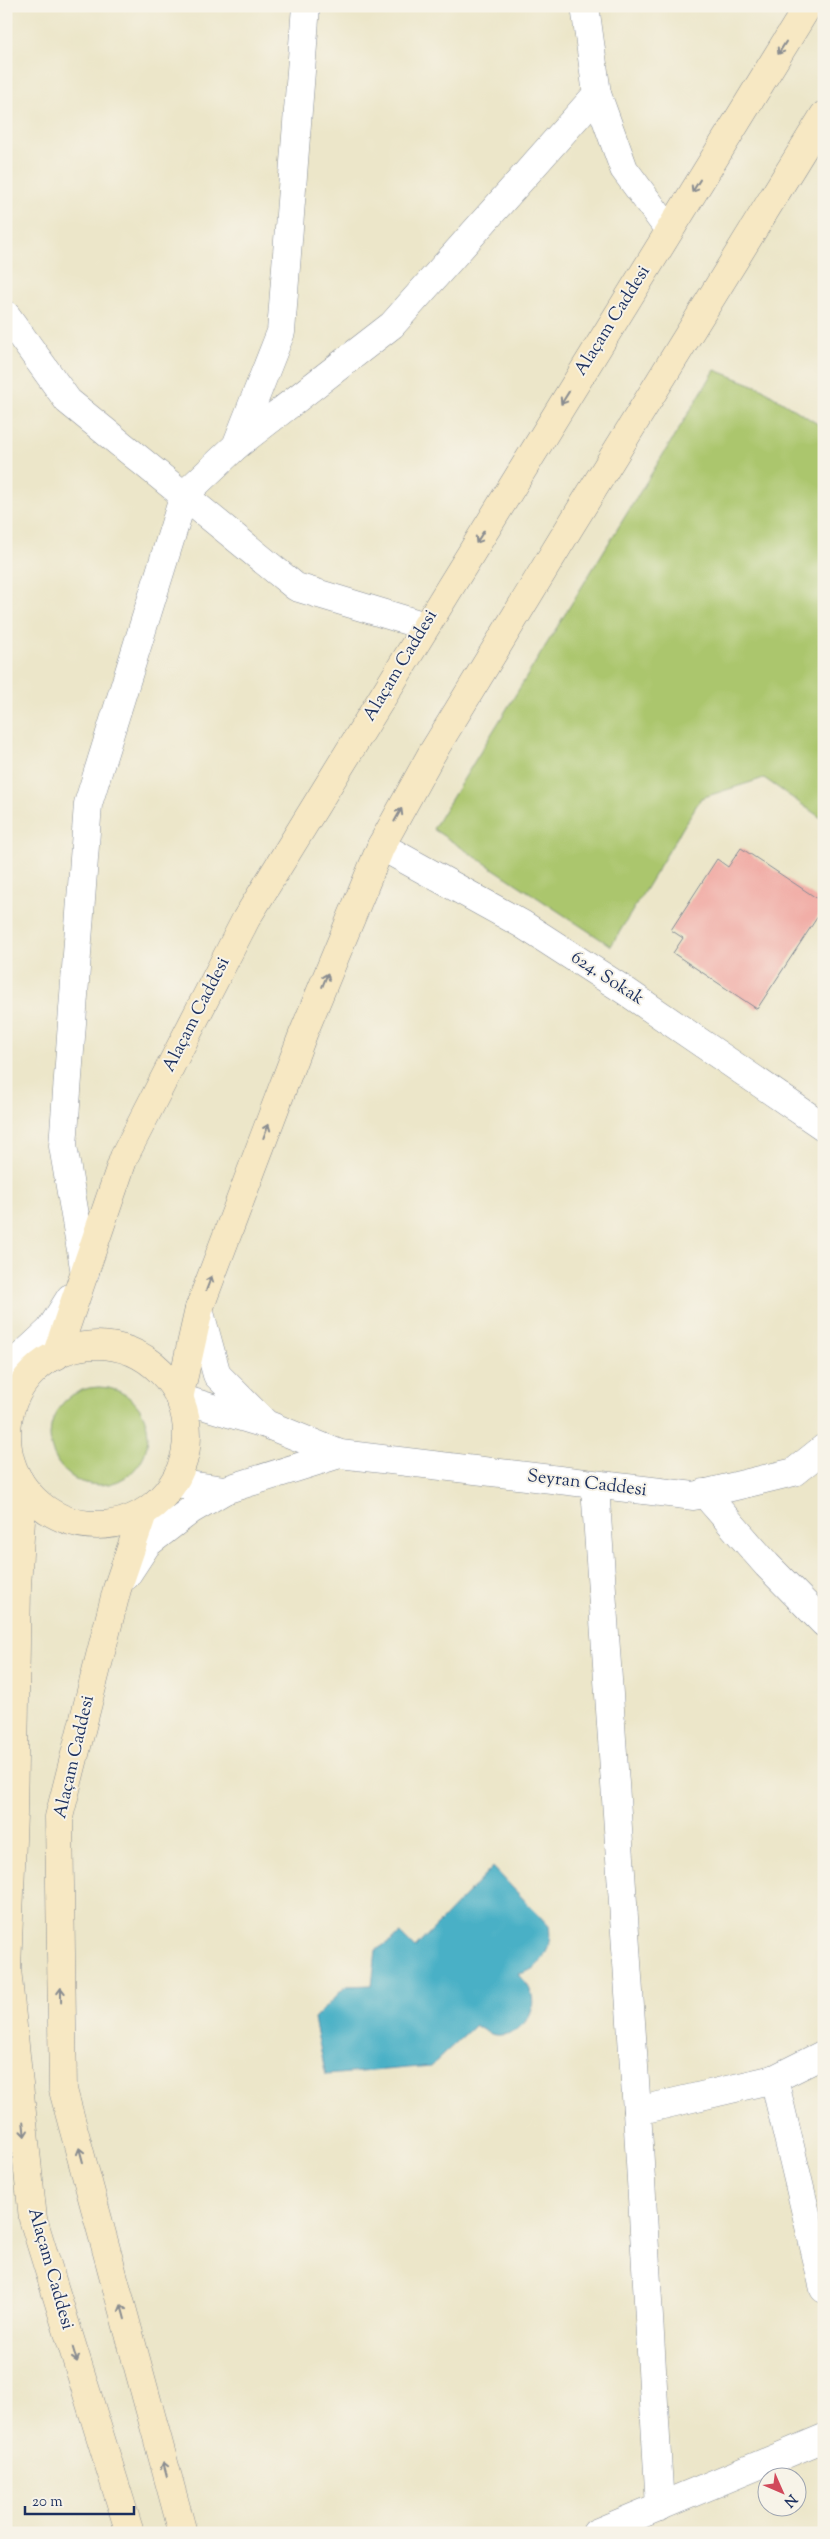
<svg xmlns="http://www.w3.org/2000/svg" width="830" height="2539" viewBox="0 0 830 2539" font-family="'Sorts Mill Goudy',serif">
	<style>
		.green { fill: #abc66d; stroke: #637a66 }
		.water { fill: #48b0c6; stroke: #327092 }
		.building { fill: #f1aea7 }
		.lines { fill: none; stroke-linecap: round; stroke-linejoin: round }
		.minor-casing { stroke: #848a94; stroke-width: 29 }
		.tertiary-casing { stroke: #848a94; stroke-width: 29 }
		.secondary-casing { stroke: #848a94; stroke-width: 29 }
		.minor { stroke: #fff; stroke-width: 28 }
		.tertiary { stroke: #fff; stroke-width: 28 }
		.secondary { stroke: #f7e8c3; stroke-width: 28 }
		.oneway { stroke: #898c90 }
		.labels { text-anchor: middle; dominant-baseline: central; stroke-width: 4; stroke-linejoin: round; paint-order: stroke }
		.street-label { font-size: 18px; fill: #1b2f5e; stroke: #f7f3e8 }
	</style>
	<rect width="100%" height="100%" fill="#f7f3e8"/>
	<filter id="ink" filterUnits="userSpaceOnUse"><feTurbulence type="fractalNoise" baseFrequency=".02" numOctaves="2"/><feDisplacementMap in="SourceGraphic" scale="10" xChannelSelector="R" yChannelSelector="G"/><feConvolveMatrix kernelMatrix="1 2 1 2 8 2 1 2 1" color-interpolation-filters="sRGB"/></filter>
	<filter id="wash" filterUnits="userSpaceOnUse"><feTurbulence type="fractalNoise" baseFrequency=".0096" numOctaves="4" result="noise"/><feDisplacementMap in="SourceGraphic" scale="20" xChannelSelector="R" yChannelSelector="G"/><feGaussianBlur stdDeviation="1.12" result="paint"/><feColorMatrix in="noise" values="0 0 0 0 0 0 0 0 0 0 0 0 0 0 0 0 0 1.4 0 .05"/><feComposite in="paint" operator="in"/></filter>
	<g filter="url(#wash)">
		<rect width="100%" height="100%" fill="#ece6c9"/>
		<g class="green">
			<path d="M 715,370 L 761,388 L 824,428 L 824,820 L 764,778 L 701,798 L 611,946 L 433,829 Z"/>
			<circle cx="99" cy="1436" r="49"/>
		</g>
		<path class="water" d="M 493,1867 L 549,1926 C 553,1948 541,1971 518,1974 C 521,1979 528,1984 530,1990 C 540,2011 521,2034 500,2035 C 490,2036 483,2030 475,2025 L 431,2066 L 326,2075 L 314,2019 L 346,1986 L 372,1985 L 376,1950 L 401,1934 L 415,1948 Z"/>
		<g id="blocks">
			<path class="building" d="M 741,848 L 824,903 L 824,907 L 757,1009 L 673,953 L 683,938 L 671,930 L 717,859 L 728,867 Z"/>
		</g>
	</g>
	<g filter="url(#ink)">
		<use href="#blocks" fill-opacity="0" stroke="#848a94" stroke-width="1"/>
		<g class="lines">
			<g class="minor-casing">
				<g id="minor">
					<path d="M 585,6 L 597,94 L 624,169 L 669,230"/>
					<path d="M 6,315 L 68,401 L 296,587 L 425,626"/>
					<path d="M 236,446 L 392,325 L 597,94"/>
					<path d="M 85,1273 L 63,1146 L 88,804 L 184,495 L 236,446 L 281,332 L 306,6"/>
					<path d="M 199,1309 L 217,1375 L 266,1424 L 340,1454 L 694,1496 L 794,1472 L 824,1448"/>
					<path d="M 179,1398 L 262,1423"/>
					<path d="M 174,1483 L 225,1490"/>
					<path d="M 595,1486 L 637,2111 L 660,2507"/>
					<path d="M 704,1493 L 767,1565 L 824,1623"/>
					<path d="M 126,1576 L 147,1544 L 191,1510 L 225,1490 L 340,1454"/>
					<path d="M 824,2054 L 774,2079 L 824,2289"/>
					<path d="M 637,2111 L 774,2079"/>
					<path d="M 596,2533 L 824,2438"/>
				</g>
			</g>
			<g class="tertiary-casing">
				<g id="tertiary">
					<path d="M 381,846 L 522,924 L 624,990 L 824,1127"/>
					<path d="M 6,1371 L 50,1330 L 70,1298"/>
					<path d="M 6,1478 L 19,1480"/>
				</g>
			</g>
			<g class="secondary-casing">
				<g id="secondary">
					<circle cx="97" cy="1435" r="90"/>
					<path d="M 56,1356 L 124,1157 L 246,919 L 808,6"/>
					<path d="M 179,1398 L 199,1309 L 303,1034 L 381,846 L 431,755 L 563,538 L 824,115"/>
					<path d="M 23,1487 L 17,1587 L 13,1814 L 7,1969 L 33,2219 L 130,2533"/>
					<path d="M 143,1513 L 117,1589 L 59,1817 L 63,2090 L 183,2533"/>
				</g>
			</g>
			<use href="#minor" class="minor"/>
			<use href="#tertiary" class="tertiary"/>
			<use href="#secondary" class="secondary"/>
		</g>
		<defs><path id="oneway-shaft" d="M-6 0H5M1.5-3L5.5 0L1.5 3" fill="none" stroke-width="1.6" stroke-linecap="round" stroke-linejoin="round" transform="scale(1.25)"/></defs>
		<g class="oneway">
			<use href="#oneway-shaft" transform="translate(782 48) rotate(122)"/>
			<use href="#oneway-shaft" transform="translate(696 186) rotate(122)"/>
			<use href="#oneway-shaft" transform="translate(565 398) rotate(122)"/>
			<use href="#oneway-shaft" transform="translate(480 537) rotate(122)"/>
			<use href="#oneway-shaft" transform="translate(398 815) rotate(-61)"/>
			<use href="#oneway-shaft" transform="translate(325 980) rotate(-68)"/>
			<use href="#oneway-shaft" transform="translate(266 1131) rotate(-69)"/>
			<use href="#oneway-shaft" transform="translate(209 1283) rotate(-69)"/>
			<use href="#oneway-shaft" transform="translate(61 1995) rotate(-91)"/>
			<use href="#oneway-shaft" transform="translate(24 2129) rotate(84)"/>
			<use href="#oneway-shaft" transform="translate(81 2155) rotate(-105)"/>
			<use href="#oneway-shaft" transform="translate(123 2312) rotate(-105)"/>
			<use href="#oneway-shaft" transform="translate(75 2355) rotate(73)"/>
			<use href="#oneway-shaft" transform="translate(165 2469) rotate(-105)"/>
		</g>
	</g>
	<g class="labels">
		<g class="street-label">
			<text transform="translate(613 321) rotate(-58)">Alaçam Caddesi</text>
			<text transform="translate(401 666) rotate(-59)">Alaçam Caddesi</text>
			<text transform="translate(607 979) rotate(33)">624. Sokak</text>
			<text transform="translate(197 1015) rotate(-63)">Alaçam Caddesi</text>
			<text transform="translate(587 1484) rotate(7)">Seyran Caddesi</text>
			<text transform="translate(75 1757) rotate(-77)">Alaçam Caddesi</text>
			<text transform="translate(50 2269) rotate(74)">Alaçam Caddesi</text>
		</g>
	</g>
	<rect width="830" height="2539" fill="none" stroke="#f7f3e8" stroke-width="25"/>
	<g transform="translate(782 2492) rotate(135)"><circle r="24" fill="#f7f3e8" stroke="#9fa5b1"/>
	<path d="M0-4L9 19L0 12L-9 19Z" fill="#d1495b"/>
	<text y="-8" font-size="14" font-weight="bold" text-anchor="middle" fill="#1b2f5e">N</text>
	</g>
	<path d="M25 2506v8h109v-8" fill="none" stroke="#1b2f5e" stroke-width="2.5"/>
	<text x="32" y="2506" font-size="15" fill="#1b2f5e" stroke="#f7f3e8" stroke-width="4" paint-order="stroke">20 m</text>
</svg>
